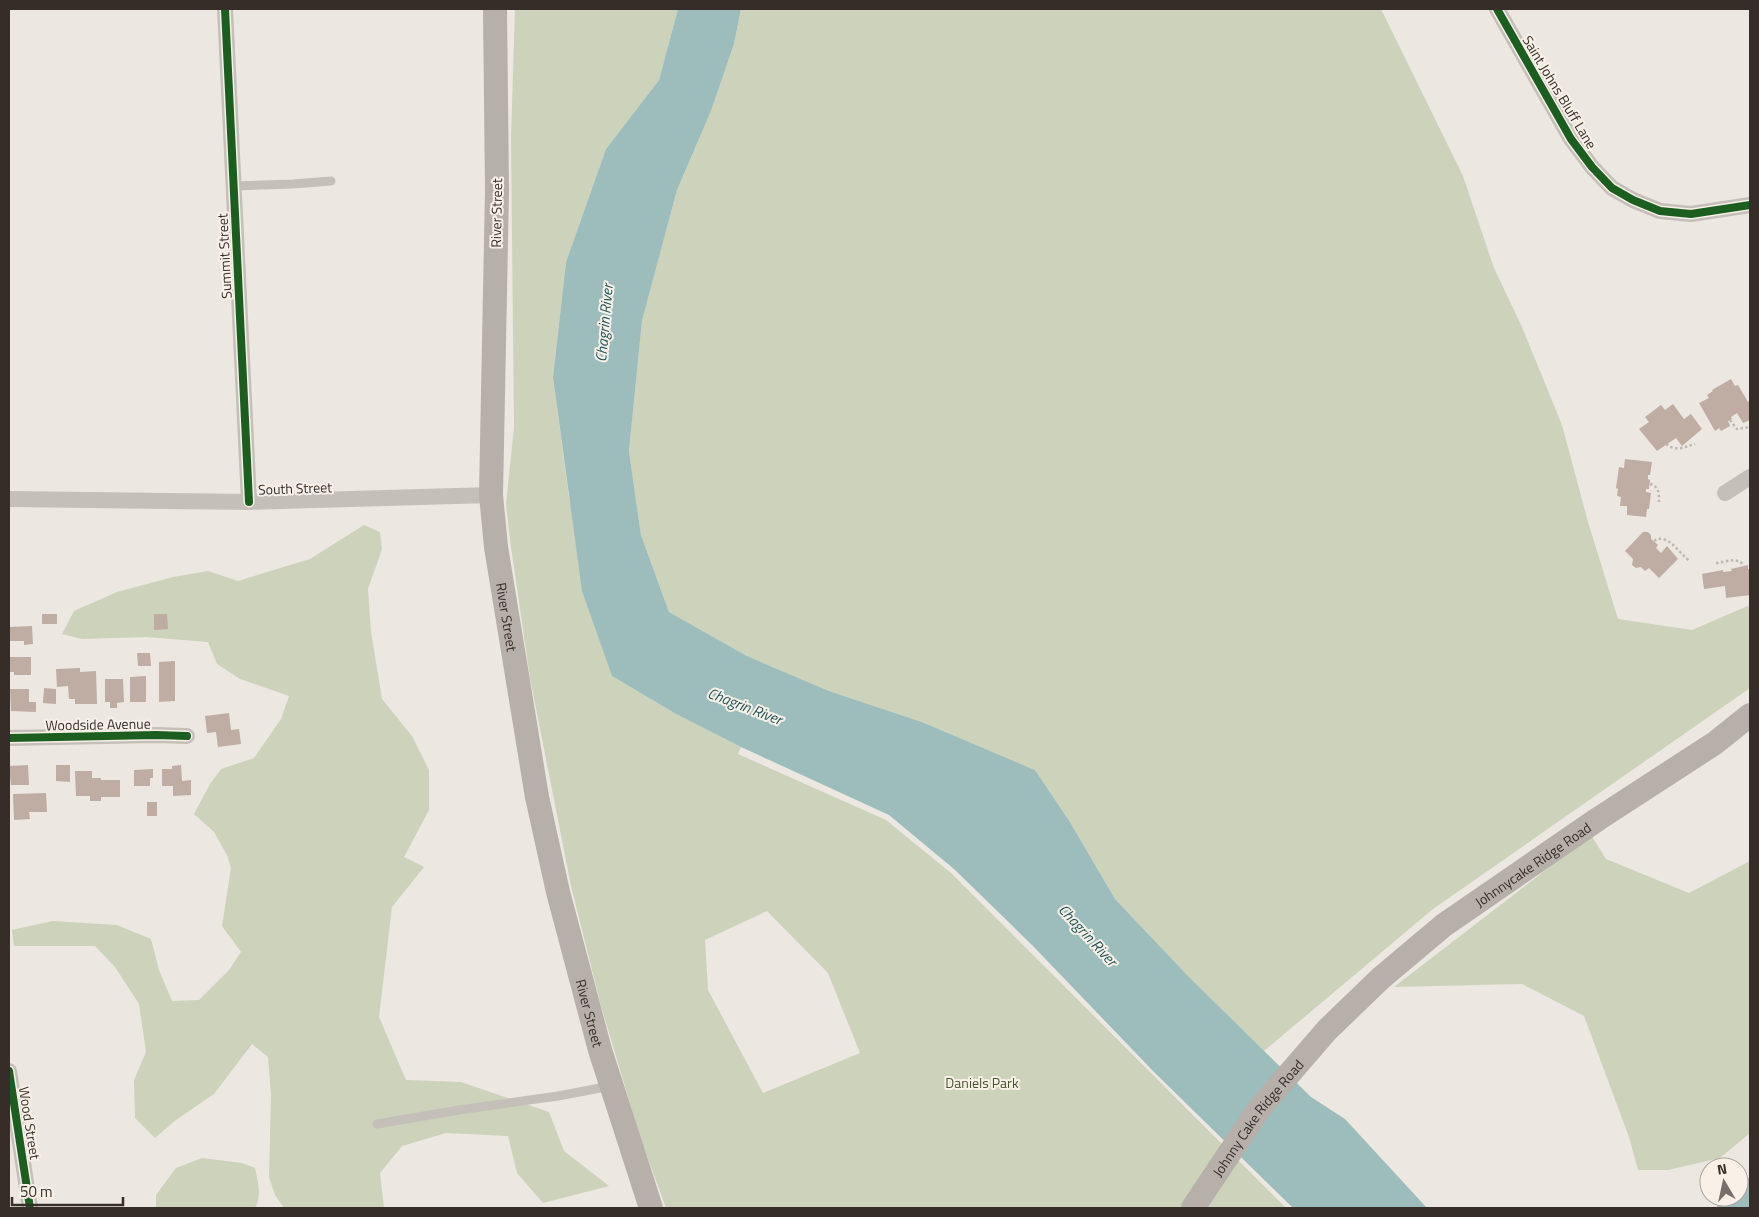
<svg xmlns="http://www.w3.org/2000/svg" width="1759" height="1217" viewBox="0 0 1759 1217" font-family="'Titillium Web',sans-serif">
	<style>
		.green { fill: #cdd2bb; fill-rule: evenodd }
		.water { fill: #9dbdbd }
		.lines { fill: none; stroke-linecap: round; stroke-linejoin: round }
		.river { stroke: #9dbdbd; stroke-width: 26 }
		.building { fill: #bfaca3 }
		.path { stroke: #beb7b2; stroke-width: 2.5; stroke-dasharray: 2.5 2.5; stroke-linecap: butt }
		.lane { stroke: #c5bfba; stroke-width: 9 }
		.street { stroke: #c5bfba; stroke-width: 16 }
		.secondary { stroke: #b6afaa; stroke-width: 24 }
		.cycleway-casing { stroke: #f9f1e8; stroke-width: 11 }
		.cycleway { stroke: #1b5e20; stroke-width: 8 }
		.labels { text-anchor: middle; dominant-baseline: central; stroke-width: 4; stroke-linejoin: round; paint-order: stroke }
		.street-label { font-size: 14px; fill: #362d28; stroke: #f9f1e8 }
		.park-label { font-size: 14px; fill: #45542c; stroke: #f9f1e8 }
		.water-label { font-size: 15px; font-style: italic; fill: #1e5357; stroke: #f9f1e8 }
	</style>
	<rect width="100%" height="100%" fill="#ece7e1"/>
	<g class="green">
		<path d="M 515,9 L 678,9 L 659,80 L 606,149 L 566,262 L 553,377 L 569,498 L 612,676 L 676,714 L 741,747 L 738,754 L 886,820 L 951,873 L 1286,1208 L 666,1208 L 640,1137 L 601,1006 L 571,886 L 530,678 L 510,540 L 506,504 L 514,427 L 511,138 ZM 767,911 L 828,973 L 860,1053 L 763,1093 L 708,990 L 705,940 Z"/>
		<path d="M 741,9 L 1381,9 L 1463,176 L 1494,268 L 1522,327 L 1562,425 L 1588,522 L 1618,619 L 1692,630 L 1750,605 L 1750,688 L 1433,909 L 1264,1051 L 1189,977 L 1115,899 L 1070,822 L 1035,770 L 922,722 L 829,691 L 747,656 L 669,612 L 641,535 L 629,451 L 642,321 L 677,190 L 711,111 L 734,44 Z"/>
		<path d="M 364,525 L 380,532 L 382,549 L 368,589 L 371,632 L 382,699 L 412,736 L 429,770 L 429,810 L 404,857 L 424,867 L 392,907 L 379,1017 L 406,1080 L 461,1082 L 549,1112 L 564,1151 L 609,1186 L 543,1203 L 517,1173 L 508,1136 L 446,1133 L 402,1146 L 380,1173 L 384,1208 L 284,1208 L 275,1195 L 269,1177 L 271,1095 L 268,1057 L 252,1044 L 214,1094 L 176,1120 L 155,1138 L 135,1118 L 134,1080 L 146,1052 L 139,1004 L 115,967 L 95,946 L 14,946 L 12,930 L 53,921 L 117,925 L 151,939 L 159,970 L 172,1001 L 199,1000 L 229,970 L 241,952 L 222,926 L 231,868 L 227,855 L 214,832 L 194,814 L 210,784 L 221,769 L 254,758 L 281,719 L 289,696 L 240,679 L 217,664 L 208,642 L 146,637 L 82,639 L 62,634 L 74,611 L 117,592 L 173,577 L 208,571 L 238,581 L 310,559 Z"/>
		<path d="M 1591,835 L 1606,859 L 1689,893 L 1750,861 L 1750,1133 L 1720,1158 L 1668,1170 L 1638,1170 L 1629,1137 L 1584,1016 L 1522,984 L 1394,987 Z"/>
		<path d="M 202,1158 L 242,1163 L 255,1168 C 258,1183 262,1195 255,1208 L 156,1208 L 156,1195 L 176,1168 Z"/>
	</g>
	<path class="water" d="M 678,9 L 741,9 L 734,44 L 711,111 L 677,190 L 642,321 L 629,451 L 641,535 L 669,612 L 747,656 L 829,691 L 922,722 L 1035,770 L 1070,822 L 1115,899 L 1189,977 L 1311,1097 L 1345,1119 L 1427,1208 L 1293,1208 L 1154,1072 L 1032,945 L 954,869 L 889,815 L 741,747 L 676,714 L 612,676 L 582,591 L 553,377 L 566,262 L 606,149 L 659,80 Z"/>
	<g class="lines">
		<path class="river" d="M 1730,1208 L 1750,1191"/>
	</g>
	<g class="building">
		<path d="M 1731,379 L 1735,386 L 1738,385 L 1748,402 L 1750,400 L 1750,420 L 1743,423 L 1737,413 L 1731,417 L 1732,419 L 1728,421 L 1730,426 L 1721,431 L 1719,428 L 1715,431 L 1699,403 L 1709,398 L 1707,395 L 1713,391 L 1712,390 Z"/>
		<path d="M 1673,404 L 1684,419 L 1691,414 L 1702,429 L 1682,446 L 1676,438 L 1657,451 L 1639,429 L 1649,422 L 1645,417 L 1661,405 L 1665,410 Z"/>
		<path d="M 1625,459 L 1652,462 L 1650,475 L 1648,475 L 1648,479 L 1650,480 L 1649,489 L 1646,489 L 1646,492 L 1651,493 L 1649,509 L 1647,509 L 1646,517 L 1627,515 L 1627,506 L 1620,506 L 1621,497 L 1617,496 L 1618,489 L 1616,488 L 1619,467 L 1624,468 Z"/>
		<path d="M 1643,532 L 1648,532 L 1651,535 L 1651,539 L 1658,545 L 1656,548 L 1661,553 L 1667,546 L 1678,559 L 1659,578 L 1649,568 L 1645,571 L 1641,567 L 1636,568 L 1632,565 L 1633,559 L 1625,551 Z"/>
		<path d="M 1748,565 L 1748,569 L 1750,569 L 1750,595 L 1726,598 L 1725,586 L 1704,589 L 1702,574 L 1723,570 L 1723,572 L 1732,571 L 1731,569 Z"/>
		<rect x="42" y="614" width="15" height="10"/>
		<path d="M 154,614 L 167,614 L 168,629 L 154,630 Z"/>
		<path d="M 32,626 L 33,644 L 24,645 L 24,641 L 9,641 L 9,627 Z"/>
		<path d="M 137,653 L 150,653 L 151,666 L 138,666 Z"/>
		<path d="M 10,657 L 31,657 L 31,675 L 14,675 L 14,672 L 10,672 Z"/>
		<path d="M 175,661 L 175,701 L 159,702 L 159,662 Z"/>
		<path d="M 80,668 L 80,672 L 96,671 L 97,704 L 75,704 L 75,699 L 69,699 L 68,686 L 57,687 L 56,669 Z"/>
		<path d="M 146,676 L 146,702 L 130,702 L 130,677 Z"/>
		<path d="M 105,679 L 123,679 L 124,702 L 117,703 L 117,708 L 110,708 L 110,702 L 105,702 Z"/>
		<path d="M 44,688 L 56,689 L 56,704 L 43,703 Z"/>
		<path d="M 10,689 L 29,689 L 29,702 L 36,702 L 36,712 L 11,711 Z"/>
		<path d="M 229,713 L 231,730 L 239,729 L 241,744 L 218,747 L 216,732 L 207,733 L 205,716 Z"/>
		<path d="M 28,765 L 29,785 L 11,785 L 9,766 Z"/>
		<path d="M 56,765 L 70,765 L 70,782 L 56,781 Z"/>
		<path d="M 181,765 L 182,781 L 191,780 L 191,795 L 173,796 L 173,786 L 162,786 L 162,769 L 172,769 L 172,766 Z"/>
		<path d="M 153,769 L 153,778 L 150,778 L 150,786 L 134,786 L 134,770 Z"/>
		<path d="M 75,771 L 92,771 L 92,778 L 101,778 L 101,780 L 120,780 L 120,797 L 101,797 L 101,801 L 90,801 L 90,796 L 76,796 Z"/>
		<path d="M 46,793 L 47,812 L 29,812 L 30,819 L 14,820 L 13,794 Z"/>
		<rect x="147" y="802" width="10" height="14"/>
	</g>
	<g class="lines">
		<g class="path">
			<path d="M 1730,420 L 1737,429 L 1750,427"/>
			<path d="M 1666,444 C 1676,452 1684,447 1695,444"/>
			<path d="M 1650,484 C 1659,486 1659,494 1659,502"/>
			<path d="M 1654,541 C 1668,532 1679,554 1690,561"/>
			<path d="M 1716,563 C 1726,562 1738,556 1744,566"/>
		</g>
		<g class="lane">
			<path d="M 233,186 L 293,184 L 331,181"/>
			<path d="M 377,1124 L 459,1110 L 558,1096 L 611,1086"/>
		</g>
		<g class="street">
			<path d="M 225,9 L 249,502"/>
			<path d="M 1497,9 L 1571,139 L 1592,167 L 1612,188 L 1633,200 L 1660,211 L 1691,214 L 1750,205"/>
			<path d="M 1725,493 L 1750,477"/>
			<path d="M 9,499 L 249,502 L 491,495"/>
			<path d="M 9,738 L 156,735 L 187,736"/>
			<path d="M 9,1071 L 30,1208"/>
		</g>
		<g class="secondary">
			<path id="s1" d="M 495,9 L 497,190 L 491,495 L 496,547 L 537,797 L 558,892 L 600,1050 L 651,1208"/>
			<path id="s2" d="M 1193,1208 L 1259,1109 L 1327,1030 L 1381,978 L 1444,925 L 1598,819 L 1715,743 L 1750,715"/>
		</g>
		<g class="cycleway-casing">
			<g id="cycleway">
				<path d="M 225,9 L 249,502"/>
				<path d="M 1497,9 L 1571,139 L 1592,167 L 1612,188 L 1633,200 L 1660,211 L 1691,214 L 1750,205"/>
				<path d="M 9,738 L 156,735 L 187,736"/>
				<path d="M 9,1071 L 30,1208"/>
			</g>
		</g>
		<use href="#cycleway" class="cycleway"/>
	</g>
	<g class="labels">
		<g class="street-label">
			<text transform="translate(1560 92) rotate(59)">Saint Johns Bluff Lane</text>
			<text transform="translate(496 213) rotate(-89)">River Street</text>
			<text transform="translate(224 256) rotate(-93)">Summit Street</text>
			<text transform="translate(295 488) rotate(-2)">South Street</text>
			<text stroke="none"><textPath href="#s1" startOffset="609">River Street</textPath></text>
			<text transform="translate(98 724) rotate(-1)">Woodside Avenue</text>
			<text stroke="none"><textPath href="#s2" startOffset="488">Johnnycake Ridge Road</textPath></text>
			<text stroke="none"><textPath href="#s1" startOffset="1014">River Street</textPath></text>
			<text stroke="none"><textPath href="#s2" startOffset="111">Johnny Cake Ridge Road</textPath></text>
			<text transform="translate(30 1123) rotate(81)">Wood Street</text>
		</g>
		<g class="park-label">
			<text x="982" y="1082">Daniels Park</text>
		</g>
		<g class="water-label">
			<text transform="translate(604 323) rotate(-85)">Chagrin River</text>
			<text transform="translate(745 706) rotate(21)">Chagrin River</text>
			<text transform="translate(1088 935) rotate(47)">Chagrin River</text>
		</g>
	</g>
	<rect width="1759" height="1217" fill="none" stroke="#362d28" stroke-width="20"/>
	<g transform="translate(1724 1182) rotate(351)"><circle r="24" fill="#f9f1e8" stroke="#aba39b"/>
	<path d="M0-4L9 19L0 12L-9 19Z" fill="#766e69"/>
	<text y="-8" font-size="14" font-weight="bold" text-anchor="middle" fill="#362d28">N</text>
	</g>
	<path d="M12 1197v8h111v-8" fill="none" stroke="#362d28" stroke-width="2.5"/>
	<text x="20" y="1197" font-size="15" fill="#362d28" stroke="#f9f1e8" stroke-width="4" paint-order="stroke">50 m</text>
</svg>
